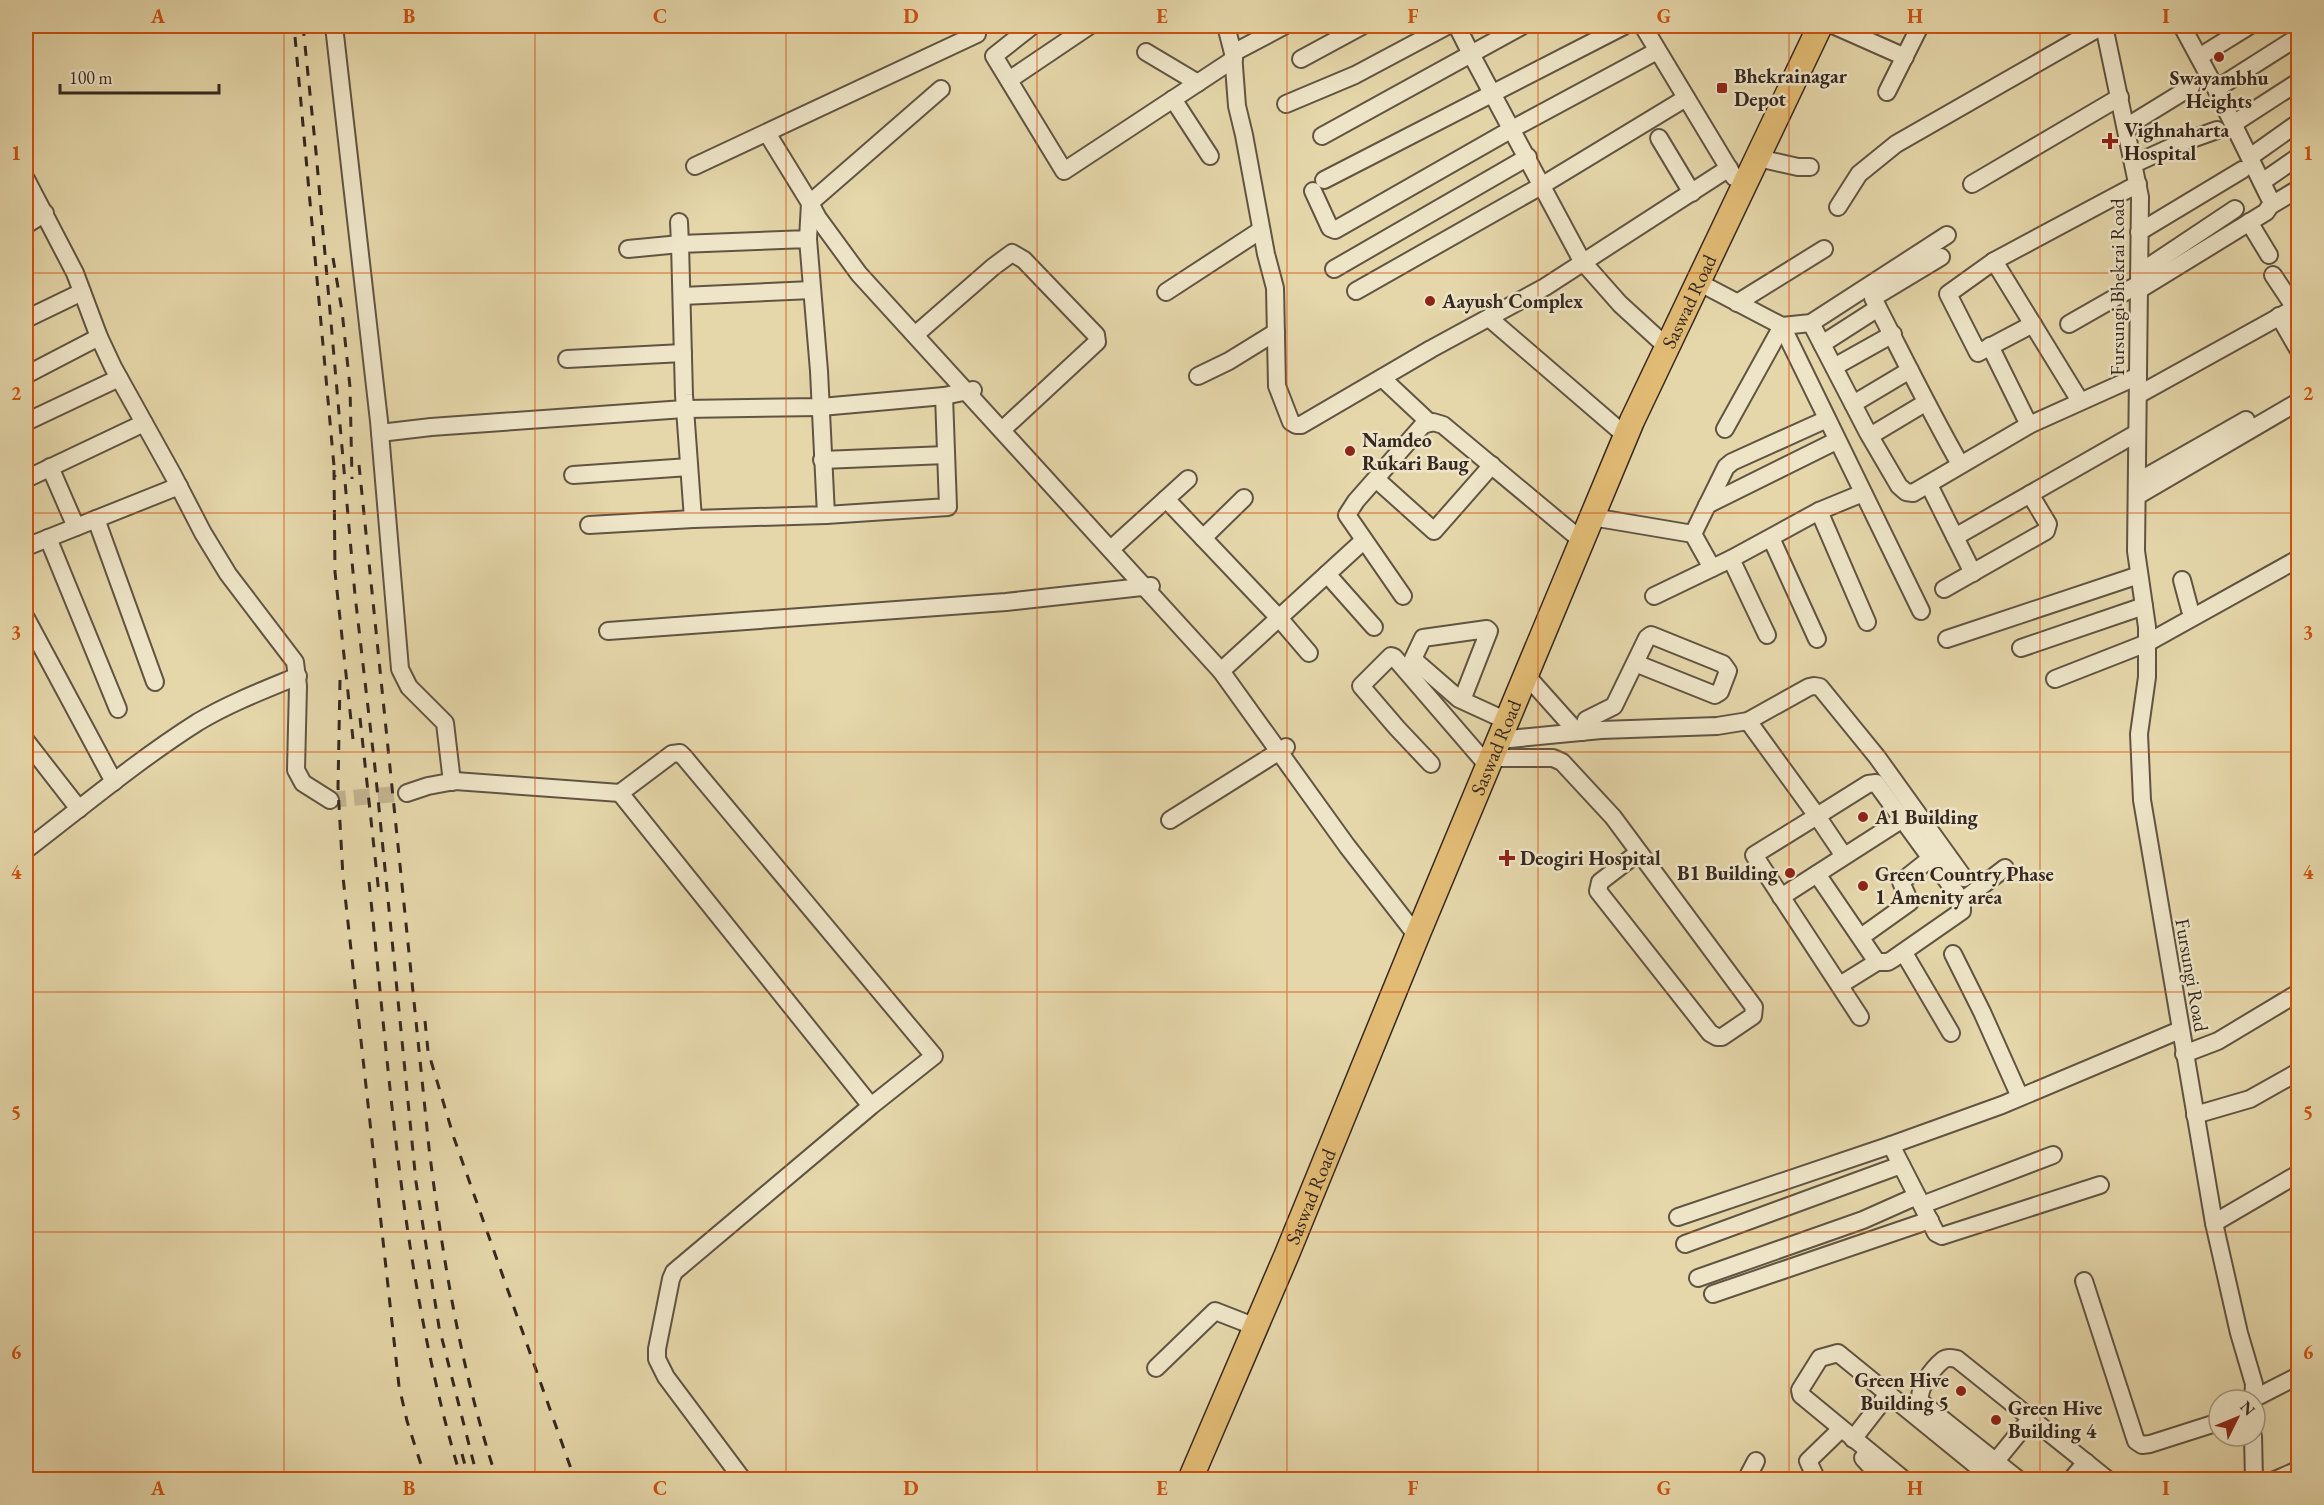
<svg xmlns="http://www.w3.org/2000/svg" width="2324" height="1505" viewBox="0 0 2324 1505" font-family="'EB Garamond',serif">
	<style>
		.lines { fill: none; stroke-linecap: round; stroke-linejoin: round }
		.minor-tunnel { stroke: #c2b48f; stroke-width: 16; stroke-dasharray: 16 8; stroke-linecap: butt }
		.minor-casing { stroke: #615443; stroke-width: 20 }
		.highway-casing { stroke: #352821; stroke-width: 27 }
		.minor { stroke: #eee5c8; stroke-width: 16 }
		.highway { stroke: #e2bc75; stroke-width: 24 }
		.rail { stroke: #352821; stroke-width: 3; stroke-dasharray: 10 10; stroke-linecap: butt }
		.grid { fill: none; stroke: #cd520f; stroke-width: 1.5; stroke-opacity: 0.55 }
		.poi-dot { fill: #8f2418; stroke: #eee5c8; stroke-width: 2 }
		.labels { text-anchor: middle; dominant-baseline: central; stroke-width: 5; stroke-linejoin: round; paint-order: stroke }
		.poi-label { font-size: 20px; font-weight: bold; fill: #352821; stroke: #eee5c8; text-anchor: start }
		.street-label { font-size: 20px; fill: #352821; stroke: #eee5c8 }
		.neatline { fill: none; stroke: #cd520f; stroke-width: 2 }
		.grid-label { font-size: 20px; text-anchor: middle; font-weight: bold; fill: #cd520f }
	</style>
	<rect width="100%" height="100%" fill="#e5d7aa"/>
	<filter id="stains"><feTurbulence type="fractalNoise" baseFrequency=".00333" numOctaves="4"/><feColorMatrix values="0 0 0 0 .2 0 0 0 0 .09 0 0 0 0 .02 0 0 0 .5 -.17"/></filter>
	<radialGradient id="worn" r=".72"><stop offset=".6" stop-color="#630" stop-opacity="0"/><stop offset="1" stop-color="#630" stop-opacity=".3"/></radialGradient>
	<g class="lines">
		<path class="minor-tunnel" d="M 330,800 L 407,793"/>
		<g class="minor-casing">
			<g id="minor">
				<path d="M 334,26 L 379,421 L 400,669 L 409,687 L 445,723 L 452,782"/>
				<path d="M 1032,26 L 994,56 L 1064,171 L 1234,59"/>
				<path d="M 1226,26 L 1233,53 L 1237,106 L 1244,135 L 1266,254 L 1275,288 L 1277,386 L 1291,422 L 1296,425 L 1301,425 L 1431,349 L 1545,287 L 1729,168"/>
				<path d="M 1522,26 L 1471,54 L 1582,261 L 1620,304 L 1667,347"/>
				<path d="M 1643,26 L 1734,177"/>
				<path d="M 1835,26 L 1905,57"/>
				<path d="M 2104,26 L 2140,197 L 2136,551 L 2147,627 L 2147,677 L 2139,734 L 2142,800 L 2214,1223 L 2239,1333 L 2254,1384 L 2253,1400"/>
				<path d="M 2182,26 L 2216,89 L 2269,197"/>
				<path d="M 1146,52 L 1198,83"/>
				<path d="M 1233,53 L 1284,26"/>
				<path d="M 2199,57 L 2249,26"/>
				<path d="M 1301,59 L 1362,26"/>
				<path d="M 1009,80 L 1089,26"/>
				<path d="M 2216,89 L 2298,37"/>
				<path d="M 1887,92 L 1920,26"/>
				<path d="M 1173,99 L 1210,156"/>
				<path d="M 1286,104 L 1355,75 L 1447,26"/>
				<path d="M 2233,124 L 2298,82"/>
				<path d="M 2126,127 L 2191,87"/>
				<path d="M 767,133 L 810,203 L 818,218 L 859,274 L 1221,671 L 1347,846 L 1417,936"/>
				<path d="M 1322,136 L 1471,54 L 1457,26"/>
				<path d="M 1659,138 L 1692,193"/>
				<path d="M 2250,157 L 2298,123"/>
				<path d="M 1758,158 L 1798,167 L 1810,167"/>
				<path d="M 2134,164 L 2178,144 L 2217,130"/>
				<path d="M 695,166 L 977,34 L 975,26"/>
				<path d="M 26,179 L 75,273 L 99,337 L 113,367 L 173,475 L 203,533 L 228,574 L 295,662 L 298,686 L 296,770 L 303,783 L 330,800"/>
				<path d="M 1324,180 L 1624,26"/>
				<path d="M 2262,182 L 2298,157"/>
				<path d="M 1972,184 L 2120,97"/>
				<path d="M 1313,191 L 1330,228 L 1335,230 L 1512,129 L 1657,51"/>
				<path d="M 1838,207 L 1859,174 L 1896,144 L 2102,26"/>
				<path d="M 2249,222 L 2269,255"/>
				<path d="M 26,225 L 45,213"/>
				<path d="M 2139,232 L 2242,170"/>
				<path d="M 808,239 L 680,244 L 684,395 L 693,519 L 826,515 L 819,371 L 808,239 L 810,203 L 941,89"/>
				<path d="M 628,249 L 680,244 L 679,222"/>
				<path d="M 1941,257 L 1873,298 C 1902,354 1929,410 1960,464"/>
				<path d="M 1994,261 L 2080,401"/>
				<path d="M 1334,269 L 1528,157"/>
				<path d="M 2139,273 L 2235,209"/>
				<path d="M 1698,282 L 1782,326 L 1811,323 L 1947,235"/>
				<path d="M 2139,290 L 2266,212 L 2270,206 L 2298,189"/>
				<path d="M 1356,291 L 1541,186 L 1686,98"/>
				<path d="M 1166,292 L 1261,230"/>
				<path d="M 682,296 L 812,290"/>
				<path d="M 1737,303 L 1824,249"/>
				<path d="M 2279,316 L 2298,349"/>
				<path d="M 1489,318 L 1626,436"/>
				<path d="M 26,319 L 82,292"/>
				<path d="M 1811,323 L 1868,433 L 1899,486 L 1906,492 L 1913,493 L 2029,425 L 2138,376"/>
				<path d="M 2033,324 L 1978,353 L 1948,294 L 1994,261 L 2138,184"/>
				<path d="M 2069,324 L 2139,284"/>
				<path d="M 1782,326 L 1921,611"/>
				<path d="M 915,335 L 993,267 L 1012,253 L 1024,260 L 1096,335 L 1097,342 L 1002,430"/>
				<path d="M 1822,344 L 1878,308"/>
				<path d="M 1990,346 L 2029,425"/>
				<path d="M 567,359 L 683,353"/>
				<path d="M 1834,367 L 1893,334"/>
				<path d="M 26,375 L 99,337"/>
				<path d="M 1198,376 L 1229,361 L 1276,332"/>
				<path d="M 1382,378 L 1430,423"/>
				<path d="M 2138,395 L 2295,308 L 2273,275"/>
				<path d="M 1853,404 L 1910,370"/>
				<path d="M 26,422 L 119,378"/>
				<path d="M 1725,429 L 1782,326"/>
				<path d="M 380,433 L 431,427 L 684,409 L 821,407 L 944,396 L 973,390"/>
				<path d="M 1870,436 L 1925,403"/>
				<path d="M 822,460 L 946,455"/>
				<path d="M 50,467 L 76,527"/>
				<path d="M 573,475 L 689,467"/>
				<path d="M 26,479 L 144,423"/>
				<path d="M 1376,479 L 1434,531 L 1492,465"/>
				<path d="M 2137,482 L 2246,420"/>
				<path d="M 1932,491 L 1973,573"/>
				<path d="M 2137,496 L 2298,402"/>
				<path d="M 1166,499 L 1279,618 L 1309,653"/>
				<path d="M 1707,505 L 1836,441"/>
				<path d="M 1819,511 L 1867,622"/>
				<path d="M 826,515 L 948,507 L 944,396"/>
				<path d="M 1592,517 L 1693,534"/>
				<path d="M 96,519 L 155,682"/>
				<path d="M 589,525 L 693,519"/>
				<path d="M 1693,534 L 1726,467 L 1732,462 L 1825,420"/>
				<path d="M 1693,534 L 1712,568"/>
				<path d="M 1955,537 L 2137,433"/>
				<path d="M 48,538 L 118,709"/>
				<path d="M 1203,538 L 1244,498"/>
				<path d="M 1771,538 L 1817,639"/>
				<path d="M 26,547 L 179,486"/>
				<path d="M 1111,549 L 1188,479"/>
				<path d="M 1731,559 L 1767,635"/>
				<path d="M 1327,574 L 1374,627"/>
				<path d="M 2182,580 L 2190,610"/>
				<path d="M 1944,589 L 2046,531 L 2048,524 L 2030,494"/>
				<path d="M 1403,596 L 1347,515 L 1356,501 L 1423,425 L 1433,422 L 1443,425 L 1581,540"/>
				<path d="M 1654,596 L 1731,559 L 1819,511 L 1863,493"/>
				<path d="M 26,618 L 114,782"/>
				<path d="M 608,631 L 1006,602 L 1151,586"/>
				<path d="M 1947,639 L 2139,575"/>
				<path d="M 2021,648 L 2144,606"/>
				<path d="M 1221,671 L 1362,542"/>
				<path d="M 1526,675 L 1577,732"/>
				<path d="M 2055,679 L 2147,643 L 2298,559"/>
				<path d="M 1462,700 L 1489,631 L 1487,629 L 1423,638 L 1413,659 L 1459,699 L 1507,721"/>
				<path d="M 1748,721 L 1817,816 L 1868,784 L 1876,783 L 1962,901 L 1962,911 L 1893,959 L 1888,962 L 1877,962 L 1817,874"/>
				<path d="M 1582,732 L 1586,720 L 1614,706 L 1647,638 L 1651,635 L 1723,664 L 1728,671 L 1720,692 L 1715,695 L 1635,663"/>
				<path d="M 1499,740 L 1601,730 L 1717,726 L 1748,721 L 1809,687 L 1814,686 L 1820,687 L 1877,757 L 1964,878"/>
				<path d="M 26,741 L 79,809"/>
				<path d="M 1491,758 L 1553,758 L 1562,762 L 1613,817 L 1754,1007 L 1753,1016 L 1722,1037 L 1717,1037 L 1710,1033 L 1598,891 L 1600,882 L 1639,852"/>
				<path d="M 1431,764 L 1397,728 L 1361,686 L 1391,656 L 1394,657 L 1488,766"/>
				<path d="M 407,793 L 428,786 L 455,781 L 620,793"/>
				<path d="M 1170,820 L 1286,747"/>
				<path d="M 26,850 C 82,807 138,760 198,722 C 230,703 264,690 298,676"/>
				<path d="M 1844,856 L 1817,816 L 1754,855 L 1860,1017"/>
				<path d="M 1781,897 L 1901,820"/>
				<path d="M 1962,901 L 2005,868"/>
				<path d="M 1861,937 L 1910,902 L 1901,882 L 1931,858"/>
				<path d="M 1904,953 L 1951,1033"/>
				<path d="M 1953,954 L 1982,1012 L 2020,1097"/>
				<path d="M 1840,985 L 1877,962"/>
				<path d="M 2184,1054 L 2218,1041 L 2298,993"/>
				<path d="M 2195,1115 L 2250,1099 L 2298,1072"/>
				<path d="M 1891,1145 L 1936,1233 L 1942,1236 L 2100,1185"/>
				<path d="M 1922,1205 L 2053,1155"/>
				<path d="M 1678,1217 L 1891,1145 L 2002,1105 L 2180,1030"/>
				<path d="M 2214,1223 L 2298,1174"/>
				<path d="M 1685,1244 L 1901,1165"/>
				<path d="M 1698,1278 L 1863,1220 L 1917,1196"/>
				<path d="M 2084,1281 L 2136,1441 L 2142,1445 L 2150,1444 L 2219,1422"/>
				<path d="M 1713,1294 L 1930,1220"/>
				<path d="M 1156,1368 L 1215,1311 L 1256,1327"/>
				<path d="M 2253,1399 L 2298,1376"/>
				<path d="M 2253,1436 L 2254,1480"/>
				<path d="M 1853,1439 L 1888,1394"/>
				<path d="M 1863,1458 L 1883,1480"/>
				<path d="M 1996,1461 L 2031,1418"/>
				<path d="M 1903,1479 L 1801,1395 L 1800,1390 L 1820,1358 L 1838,1353 L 1994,1480"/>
				<path d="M 743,1480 L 666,1377 L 657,1359 L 657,1349 L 671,1279 L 674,1272 L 871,1106 L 620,793 L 672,754 L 680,753 L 684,757 L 934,1056 L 871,1106"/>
				<path d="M 1746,1480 L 1756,1461"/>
				<path d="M 1817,1480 L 1808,1461 L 1841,1429"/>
				<path d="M 2019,1480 L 1921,1402 C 1916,1390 1933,1368 1943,1360 C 1947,1357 1952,1358 1957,1359 L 2108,1480"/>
				<path d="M 2071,1480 L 2086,1462"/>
				<path d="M 2275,1480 L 2298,1470"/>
			</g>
		</g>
		<g class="highway-casing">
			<g id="highway">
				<path id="s1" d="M 1190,1480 L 1287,1254 L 1417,936 L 1632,421 L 1820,26"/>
			</g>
		</g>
		<use href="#minor" class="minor"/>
		<use href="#highway" class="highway"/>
		<g class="rail">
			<path d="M 303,26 L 316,152 L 355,595 L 375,768 L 416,1182 L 439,1327 L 478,1480"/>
			<path d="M 295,37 L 335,477"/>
			<path d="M 333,258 L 342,311 L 350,387 L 352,479"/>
			<path d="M 359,465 L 429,1148 C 443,1261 461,1371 497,1480"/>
			<path d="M 334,470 L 335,572 L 353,739"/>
			<path d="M 340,680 L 338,787 L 343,877 L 399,1386 L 407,1421 L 426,1480"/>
			<path d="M 360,718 L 379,894"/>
			<path d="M 369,882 C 390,1078 402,1278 458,1468"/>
			<path d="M 425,1021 L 428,1051 L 454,1138 L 575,1480"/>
			<path d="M 462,1454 L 469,1480"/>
		</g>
	</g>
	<path class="grid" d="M 284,26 L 284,1480M 535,26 L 535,1480M 786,26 L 786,1480M 1037,26 L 1037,1480M 1287,26 L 1287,1480M 1538,26 L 1538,1480M 1789,26 L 1789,1480M 2040,26 L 2040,1480M 26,273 L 2298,273M 26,513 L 2298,513M 26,752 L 2298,752M 26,992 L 2298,992M 26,1232 L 2298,1232"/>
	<g class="poi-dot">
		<circle cx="2219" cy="57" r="6"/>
		<rect x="1716" y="82" width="12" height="12" rx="3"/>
		<path d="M2107 132h6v6h6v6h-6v6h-6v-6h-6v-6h6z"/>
		<circle cx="1430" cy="301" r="6"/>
		<circle cx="1350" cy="451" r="6"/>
		<circle cx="1863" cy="817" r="6"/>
		<path d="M1504 849h6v6h6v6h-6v6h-6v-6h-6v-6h6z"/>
		<circle cx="1790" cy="873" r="6"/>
		<circle cx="1863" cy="886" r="6"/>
		<circle cx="1961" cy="1391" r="6"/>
		<circle cx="1996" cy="1420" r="6"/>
	</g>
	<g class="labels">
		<g class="poi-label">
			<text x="1734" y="76">Bhekrainagar<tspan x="1734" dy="23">Depot</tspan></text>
			<text x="2219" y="78" text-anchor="middle">Swayambhu<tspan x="2219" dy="23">Heights</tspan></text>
			<text x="2124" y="130">Vighnaharta<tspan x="2124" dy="23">Hospital</tspan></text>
			<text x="1442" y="301">Aayush Complex</text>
			<text x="1362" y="440">Namdeo<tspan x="1362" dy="23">Rukari Baug</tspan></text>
			<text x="1875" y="817">A1 Building</text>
			<text x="1520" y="858">Deogiri Hospital</text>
			<text x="1778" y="873" text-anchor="end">B1 Building</text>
			<text x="1875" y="874">Green Country Phase<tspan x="1875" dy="23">1 Amenity area</tspan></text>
			<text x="1949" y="1380" text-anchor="end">Green Hive<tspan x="1949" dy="23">Building 5</tspan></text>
			<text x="2008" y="1408">Green Hive<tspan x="2008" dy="23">Building 4</tspan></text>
		</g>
		<g class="street-label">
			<text transform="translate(2117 287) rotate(-90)">Fursungi Bhekrai Road</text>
			<text stroke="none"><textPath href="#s1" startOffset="1280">Saswad Road</textPath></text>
			<text stroke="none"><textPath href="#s1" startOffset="794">Saswad Road</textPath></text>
			<text transform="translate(2192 975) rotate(80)">Fursungi Road</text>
			<text stroke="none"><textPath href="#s1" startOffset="308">Saswad Road</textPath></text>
		</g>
	</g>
	<rect width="2324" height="1505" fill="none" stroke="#e5d7aa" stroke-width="66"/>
	<g transform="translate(2237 1418) rotate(47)"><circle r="28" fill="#eee5c8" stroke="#a49985" stroke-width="1.5"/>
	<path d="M0-4.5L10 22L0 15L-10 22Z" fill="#8f2418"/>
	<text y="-9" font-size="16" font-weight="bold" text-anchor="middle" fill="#352821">N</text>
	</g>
	<path d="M60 84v9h159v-9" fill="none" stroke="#352821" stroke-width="3"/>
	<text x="69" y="84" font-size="18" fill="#352821" stroke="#eee5c8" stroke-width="4.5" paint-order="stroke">100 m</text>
	<rect x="33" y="33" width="2258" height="1439" class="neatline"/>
	<g class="grid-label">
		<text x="158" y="23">A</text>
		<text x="409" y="23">B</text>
		<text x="660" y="23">C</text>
		<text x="911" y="23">D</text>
		<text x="1162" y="23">E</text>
		<text x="1413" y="23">F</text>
		<text x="1664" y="23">G</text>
		<text x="1915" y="23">H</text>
		<text x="2166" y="23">I</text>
		<text x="16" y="160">1</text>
		<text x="2308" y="160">1</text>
		<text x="16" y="400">2</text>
		<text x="2308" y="400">2</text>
		<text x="16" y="639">3</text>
		<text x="2308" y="639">3</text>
		<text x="16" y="879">4</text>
		<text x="2308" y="879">4</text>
		<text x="16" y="1119">5</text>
		<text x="2308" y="1119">5</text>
		<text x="16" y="1359">6</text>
		<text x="2308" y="1359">6</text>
		<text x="158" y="1495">A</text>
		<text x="409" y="1495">B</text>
		<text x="660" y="1495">C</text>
		<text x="911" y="1495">D</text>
		<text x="1162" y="1495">E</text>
		<text x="1413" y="1495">F</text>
		<text x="1664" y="1495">G</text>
		<text x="1915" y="1495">H</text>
		<text x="2166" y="1495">I</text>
	</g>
	<rect width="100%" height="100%" filter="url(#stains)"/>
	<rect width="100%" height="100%" fill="url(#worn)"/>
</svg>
